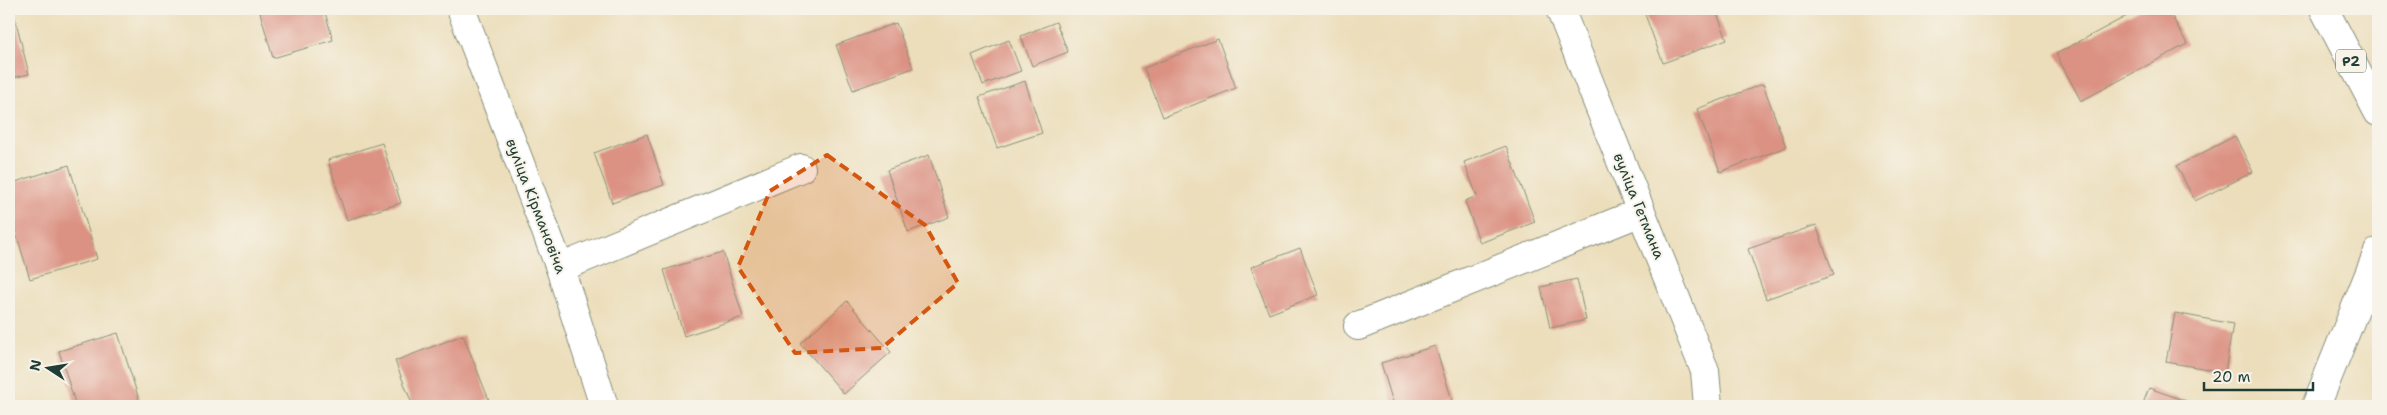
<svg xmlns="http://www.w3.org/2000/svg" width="2387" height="415" viewBox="0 0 2387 415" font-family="'Shantell Sans',sans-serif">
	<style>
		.building { fill: #db9283 }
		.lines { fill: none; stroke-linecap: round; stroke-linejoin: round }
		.minor-casing { stroke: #868e78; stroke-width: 30 }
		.major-casing { stroke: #868e78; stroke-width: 30 }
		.minor { stroke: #fff; stroke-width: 28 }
		.major { stroke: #fff; stroke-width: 28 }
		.marked { fill: #d45610; fill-opacity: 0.2; stroke: #d45610; stroke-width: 4; stroke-dasharray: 10 6; stroke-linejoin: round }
		.labels { text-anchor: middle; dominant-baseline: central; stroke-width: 4; stroke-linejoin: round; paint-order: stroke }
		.shield { fill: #f7f3e8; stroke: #60746a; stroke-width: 1 }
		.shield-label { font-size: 14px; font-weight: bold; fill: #1f3d34 }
		.street-label { font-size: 15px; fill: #1f3d34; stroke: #f7f3e8 }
	</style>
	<rect width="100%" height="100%" fill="#f7f3e8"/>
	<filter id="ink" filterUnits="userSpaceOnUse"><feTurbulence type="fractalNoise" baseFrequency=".02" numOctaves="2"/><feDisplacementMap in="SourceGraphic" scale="10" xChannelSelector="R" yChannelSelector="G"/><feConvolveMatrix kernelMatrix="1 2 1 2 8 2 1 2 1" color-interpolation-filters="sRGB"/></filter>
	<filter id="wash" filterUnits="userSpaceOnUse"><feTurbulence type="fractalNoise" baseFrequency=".0096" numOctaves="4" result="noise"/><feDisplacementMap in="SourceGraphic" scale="20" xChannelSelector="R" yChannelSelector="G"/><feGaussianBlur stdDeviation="1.12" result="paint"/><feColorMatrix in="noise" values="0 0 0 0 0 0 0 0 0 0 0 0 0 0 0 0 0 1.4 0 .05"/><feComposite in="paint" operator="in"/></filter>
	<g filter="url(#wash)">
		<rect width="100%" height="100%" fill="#ecdebb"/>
		<g id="blocks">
			<g class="building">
				<path d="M 259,9 L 324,9 L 333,40 L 273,58 Z"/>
				<path d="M 1643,9 L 1715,9 L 1727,39 L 1663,63 Z"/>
				<path d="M 2140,9 L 2168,9 L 2187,44 L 2081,101 L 2056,54 Z"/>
				<path d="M 14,14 L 29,74 L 9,79 L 9,15 Z"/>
				<path d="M 1056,22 L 1068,52 L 1032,66 L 1021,36 Z"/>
				<path d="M 896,23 L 913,68 L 853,90 L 836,45 Z"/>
				<path d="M 1218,39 L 1236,88 L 1163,117 L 1144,68 Z"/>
				<path d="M 1009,40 L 1021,71 L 983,85 L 972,55 Z"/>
				<path d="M 1025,81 L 1042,133 L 997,148 L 979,97 Z"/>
				<path d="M 1763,84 L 1786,147 L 1720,172 L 1697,109 Z"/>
				<path d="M 647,134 L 664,185 L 612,203 L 594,153 Z"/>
				<path d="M 2235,136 L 2253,172 L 2195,201 L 2177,166 Z"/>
				<path d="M 382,143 L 401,203 L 347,220 L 328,160 Z"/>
				<path d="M 1506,146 L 1535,222 L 1480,243 L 1465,201 L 1477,196 L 1464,162 Z"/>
				<path d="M 929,155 L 949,217 L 908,232 L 887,170 Z"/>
				<path d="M 69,165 L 97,259 L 30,279 L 9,210 L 9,184 Z"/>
				<path d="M 1816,225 L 1834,275 L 1766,299 L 1748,249 Z"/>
				<path d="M 1300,248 L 1318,295 L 1269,314 L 1251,267 Z"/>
				<path d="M 723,252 L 743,317 L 684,336 L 664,270 Z"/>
				<path d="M 1577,279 L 1586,320 L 1550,328 L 1541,287 Z"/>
				<path d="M 847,301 L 891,352 L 844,394 L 800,343 Z"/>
				<path d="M 2175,313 L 2233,324 L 2225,372 L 2166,362 Z"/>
				<path d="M 118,333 L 141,406 L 76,406 L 59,351 Z"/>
				<path d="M 463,335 L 489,400 L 474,406 L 413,406 L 395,361 Z"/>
				<path d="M 1435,346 L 1452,400 L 1433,406 L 1394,406 L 1381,363 Z"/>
				<path d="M 2149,388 L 2200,406 L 2142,406 Z"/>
			</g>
		</g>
	</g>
	<g filter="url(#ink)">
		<use href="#blocks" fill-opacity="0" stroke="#868e78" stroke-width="1"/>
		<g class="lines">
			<g class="minor-casing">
				<g id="minor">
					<path d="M 461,9 L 560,268 L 604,406"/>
					<path d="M 1560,9 L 1705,371 L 1708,406"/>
					<path d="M 560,268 L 801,168"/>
					<path d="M 1358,326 L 1641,212"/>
					<path d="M 2316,406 L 2378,252"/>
				</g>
			</g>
			<g class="major-casing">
				<path id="major" d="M 2324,9 L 2378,112"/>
			</g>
			<use href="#minor" class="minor"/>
			<use href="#major" class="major"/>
		</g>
	</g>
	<path class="marked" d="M 827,155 L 925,225 L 958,283 L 882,348 L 795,353 L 738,267 L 770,191 Z"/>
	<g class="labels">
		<rect class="shield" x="2336" y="49.5" width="30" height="23" rx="4"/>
		<g class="shield-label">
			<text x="2351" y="61">Р2</text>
		</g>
		<g class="street-label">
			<text transform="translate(536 206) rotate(69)">вуліца Кірмановіча</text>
			<text transform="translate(1639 206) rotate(68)">вуліца Гетмана</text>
		</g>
	</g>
	<rect width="2387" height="415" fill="none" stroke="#f7f3e8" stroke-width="30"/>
	<g transform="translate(48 368) rotate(282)" stroke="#f7f3e8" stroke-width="4" paint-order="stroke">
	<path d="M0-4L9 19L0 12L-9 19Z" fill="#1f3d34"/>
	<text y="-8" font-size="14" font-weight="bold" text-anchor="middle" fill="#1f3d34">N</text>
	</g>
	<path d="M2204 382v8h109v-8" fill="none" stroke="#1f3d34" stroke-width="2.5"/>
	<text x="2212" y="382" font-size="15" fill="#1f3d34" stroke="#f7f3e8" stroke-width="4" paint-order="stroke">20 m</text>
</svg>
